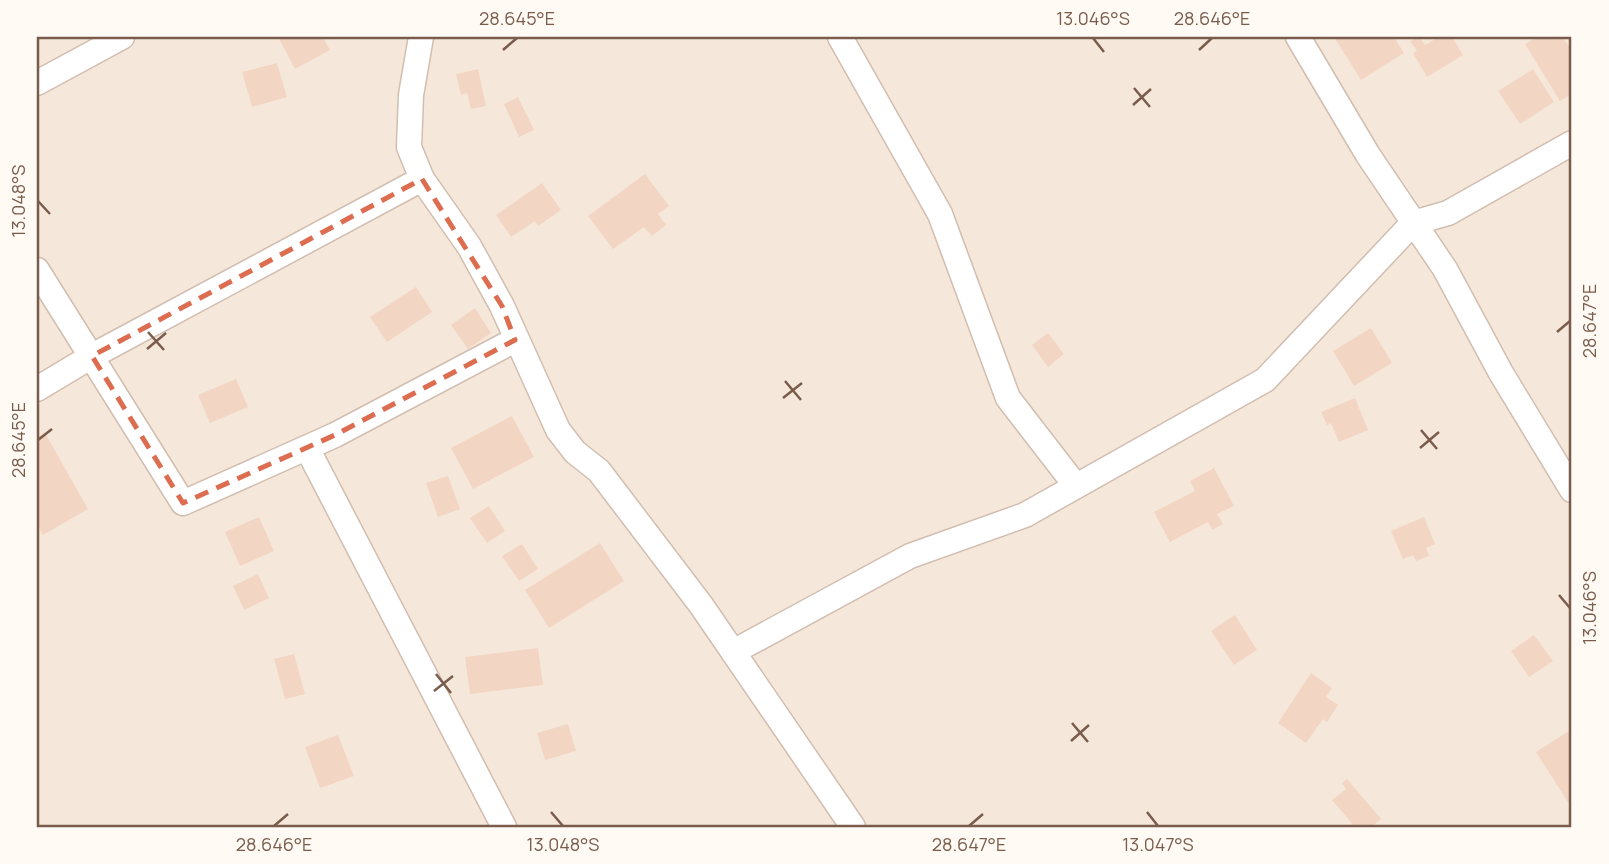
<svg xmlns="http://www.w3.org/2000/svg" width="1609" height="864" viewBox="0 0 1609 864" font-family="Manrope,sans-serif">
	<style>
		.residential { fill: #f5e8da }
		.building { fill: #f3d5c3 }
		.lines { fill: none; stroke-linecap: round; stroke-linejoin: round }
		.minor-casing { stroke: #d1beb0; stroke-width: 27 }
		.minor { stroke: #fff; stroke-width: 24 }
		.marked { fill: none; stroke: #dc6d51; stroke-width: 5; stroke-dasharray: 14 9; stroke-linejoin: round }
		.ticks { fill: none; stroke: #7a5c4d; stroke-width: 2.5 }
		.neatline { fill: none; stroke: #7a5c4d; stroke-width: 2.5 }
		.ticks-label { font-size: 18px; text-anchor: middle; fill: #7a5c4d }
	</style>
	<rect width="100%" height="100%" fill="#fdf6ec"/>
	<rect class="residential" x="37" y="37" width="1535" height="790"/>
	<g class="building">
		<path d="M 278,37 L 323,37 L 330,50 L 295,69 Z"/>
		<path d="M 1334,37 L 1394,37 L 1404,53 L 1361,80 Z"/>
		<path d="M 1419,37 L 1425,45 L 1439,37 L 1452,37 L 1463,55 L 1427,77 L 1413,53 L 1417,51 L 1410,41 Z"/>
		<path d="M 1537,37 L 1563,37 L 1572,52 L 1572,94 L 1560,101 L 1525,44 Z"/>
		<path d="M 277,63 L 287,97 L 252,107 L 242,72 Z"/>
		<path d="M 478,69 L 486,106 L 471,109 L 467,93 L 461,95 L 456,74 Z"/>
		<path d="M 1533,69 L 1554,102 L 1520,124 L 1498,91 Z"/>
		<path d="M 518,97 L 534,130 L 519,137 L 504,104 Z"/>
		<path d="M 645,174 L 669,206 L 658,214 L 666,225 L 652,236 L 644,227 L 613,249 L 588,216 Z"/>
		<path d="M 542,183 L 561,210 L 538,226 L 535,221 L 511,237 L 496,215 Z"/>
		<path d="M 416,287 L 432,312 L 387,342 L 370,317 Z"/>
		<path d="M 475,308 L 491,333 L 468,349 L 451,325 Z"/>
		<path d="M 1371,328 L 1392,363 L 1354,386 L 1333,351 Z"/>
		<path d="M 1048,333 L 1064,354 L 1048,367 L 1032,345 Z"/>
		<path d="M 236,379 L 248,407 L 210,423 L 198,395 Z"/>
		<path d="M 1355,398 L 1368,430 L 1339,442 L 1331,423 L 1327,425 L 1321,412 Z"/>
		<path d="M 512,416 L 534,457 L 473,489 L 451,448 Z"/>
		<path d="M 45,433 L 88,509 L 43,535 L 37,524 L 37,437 Z"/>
		<path d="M 1214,468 L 1234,506 L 1217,514 L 1223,524 L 1212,530 L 1208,522 L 1170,542 L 1154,512 L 1195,491 L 1190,481 Z"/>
		<path d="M 448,476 L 460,509 L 438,517 L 426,483 Z"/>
		<path d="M 489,506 L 505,531 L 487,543 L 470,518 Z"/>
		<path d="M 259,517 L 274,551 L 240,566 L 225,532 Z"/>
		<path d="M 1424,517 L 1435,544 L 1426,548 L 1429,556 L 1416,561 L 1413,555 L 1403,559 L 1391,531 Z"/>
		<path d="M 600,543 L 624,581 L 549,628 L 525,590 Z"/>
		<path d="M 522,544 L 538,569 L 519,581 L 502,556 Z"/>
		<path d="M 258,574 L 269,598 L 244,610 L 233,586 Z"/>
		<path d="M 1235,615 L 1257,650 L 1234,665 L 1211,631 Z"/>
		<path d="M 1534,635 L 1553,661 L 1529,677 L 1511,651 Z"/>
		<path d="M 538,648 L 543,685 L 470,694 L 465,657 Z"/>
		<path d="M 294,654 L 305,694 L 285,699 L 274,659 Z"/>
		<path d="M 1311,673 L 1332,688 L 1326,697 L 1338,705 L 1327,722 L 1323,719 L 1306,743 L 1278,723 Z"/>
		<path d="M 568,724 L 576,751 L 545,760 L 537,733 Z"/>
		<path d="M 1572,729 L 1572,799 L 1568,802 L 1536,752 Z"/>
		<path d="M 338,735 L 354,776 L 320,788 L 305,747 Z"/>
		<path d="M 1347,779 L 1381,819 L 1371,827 L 1355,827 L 1332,800 L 1346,789 L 1342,783 Z"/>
	</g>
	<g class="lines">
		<g class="minor-casing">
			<g id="minor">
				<path d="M 421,37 L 411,95 L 409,147 L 422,179 L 469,246 L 502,306 L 558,430 L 575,452 L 599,471 L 701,605 L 853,827"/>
				<path d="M 840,37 L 940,214 L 1008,398 L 1076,486"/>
				<path d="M 1298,37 L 1368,155 L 1445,269 L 1501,373 L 1572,490"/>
				<path d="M 37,83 L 122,37"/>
				<path d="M 37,270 L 183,503 L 335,435 L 515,340"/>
				<path d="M 37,389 L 92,356 L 422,179"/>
				<path d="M 307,448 L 504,827"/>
				<path d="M 733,652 L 910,556 L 1025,515 L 1265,380 L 1413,223 L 1448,213 L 1572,143"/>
			</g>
		</g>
		<use href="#minor" class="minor"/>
	</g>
	<path class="marked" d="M 422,179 L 502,306 L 515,340 L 335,435 L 183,503 L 92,356 Z"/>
	<path class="ticks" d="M 1093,38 L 1104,52M 503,50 L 517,38M 1199,50 L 1212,38M 1134,88 L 1150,107M 1133,105 L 1151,89M 38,201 L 50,214M 148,332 L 164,350M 1557,332 L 1570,321M 147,349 L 166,333M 785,381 L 801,400M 783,398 L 802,383M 1421,430 L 1437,449M 38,440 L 52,429M 1420,448 L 1439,432M 1559,595 L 1570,608M 436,674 L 451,693M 434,691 L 453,676M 1072,723 L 1088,742M 1071,741 L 1089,725M 551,812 L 563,826M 1147,812 L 1158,826M 274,826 L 288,814M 969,826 L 983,814"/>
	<rect width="1609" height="864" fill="none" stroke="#fffaf3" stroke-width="77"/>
	<rect x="38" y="38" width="1532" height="788" class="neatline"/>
	<g class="ticks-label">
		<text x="517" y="25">28.645°E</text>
		<text x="1093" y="25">13.046°S</text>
		<text x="1212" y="25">28.646°E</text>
		<text transform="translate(19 201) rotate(-90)" y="6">13.048°S</text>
		<text transform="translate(1590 321) rotate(-90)" y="6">28.647°E</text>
		<text transform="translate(19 440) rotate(-90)" y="6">28.645°E</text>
		<text transform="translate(1590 608) rotate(-90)" y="6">13.046°S</text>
		<text x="274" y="851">28.646°E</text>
		<text x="563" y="851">13.048°S</text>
		<text x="969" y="851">28.647°E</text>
		<text x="1158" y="851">13.047°S</text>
	</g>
</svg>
